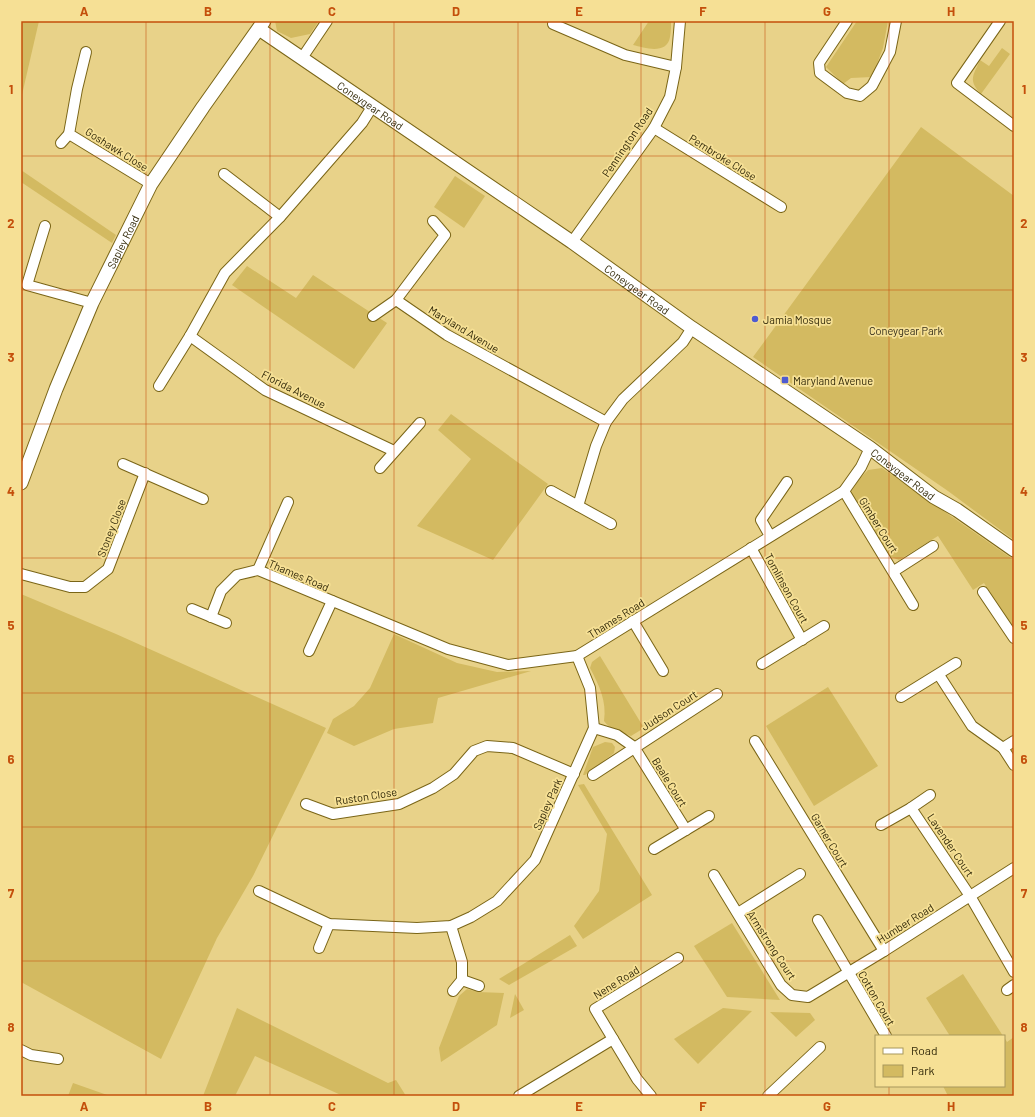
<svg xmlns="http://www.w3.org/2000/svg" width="1035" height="1117" viewBox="0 0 1035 1117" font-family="Barlow,sans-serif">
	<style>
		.green { fill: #d3ba61 }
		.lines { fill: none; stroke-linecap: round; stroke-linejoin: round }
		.minor-casing { stroke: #7a6517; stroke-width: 12 }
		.tertiary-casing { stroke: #7a6517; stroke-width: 15 }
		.minor { stroke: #fff; stroke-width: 10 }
		.tertiary { stroke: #fff; stroke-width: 13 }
		.grid { fill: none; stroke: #c44f0b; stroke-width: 1; stroke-opacity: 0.55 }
		.poi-dot { fill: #4e5bd1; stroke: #f6e095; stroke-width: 1.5 }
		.labels { text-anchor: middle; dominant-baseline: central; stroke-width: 3.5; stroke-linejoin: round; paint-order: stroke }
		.street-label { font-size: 11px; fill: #322909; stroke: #f6e095 }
		.poi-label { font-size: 11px; fill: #322909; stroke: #f6e095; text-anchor: start }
		.park-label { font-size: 11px; fill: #332d1a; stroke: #f6e095 }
		.neatline { fill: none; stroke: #c44f0b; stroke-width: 1.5 }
		.grid-label { font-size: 13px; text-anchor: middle; font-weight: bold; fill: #c44f0b }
	</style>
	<rect width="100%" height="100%" fill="#e8d289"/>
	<g class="green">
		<path d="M 21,21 L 39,21 L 21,99 Z"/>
		<path d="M 275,21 L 319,21 L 310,34 L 291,38 L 277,31 Z"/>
		<path d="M 649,21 L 671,21 C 671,26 671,32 670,37 C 667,55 645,48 633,45 Z"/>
		<path d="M 857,21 L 888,21 L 883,48 L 872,77 L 851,78 L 843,84 L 826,67 Z"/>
		<path d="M 1002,48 L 1010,54 L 981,94 C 968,80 973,76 980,60 L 989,66 Z"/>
		<path d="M 921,127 L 1014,196 L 1014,540 L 948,491 L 753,357 Z"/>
		<path d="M 21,170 L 116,235 L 112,243 L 21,182 Z"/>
		<path d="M 455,176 L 485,196 L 464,228 L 434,207 Z"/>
		<path d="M 247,266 L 296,298 L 313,275 L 387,323 L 354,369 L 232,285 Z"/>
		<path d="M 451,414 L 548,484 L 493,560 L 417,526 L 471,459 L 438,430 Z"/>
		<path d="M 882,468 L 1014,560 L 1014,630 L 984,583 L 973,590 L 938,536 L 899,560 L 891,557 L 850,494 L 859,479 L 868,470 Z"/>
		<path d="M 21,594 L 116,634 L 326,728 L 253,876 L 217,938 L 161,1059 L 21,982 Z"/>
		<path d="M 394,634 L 457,663 L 497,672 L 531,671 L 438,698 L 433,723 L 394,729 L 354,746 L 327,733 L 333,719 L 354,706 L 370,688 Z"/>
		<path d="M 600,656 L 644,728 L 631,736 C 621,732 610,730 604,721 C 607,701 599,685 590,668 L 592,662 Z"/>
		<path d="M 828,687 L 878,766 L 814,806 L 766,726 Z"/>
		<path d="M 605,742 L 612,743 L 615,747 L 614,753 L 585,775 L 583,775 L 593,747 Z"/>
		<path d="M 584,784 L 652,895 L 583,939 L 574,926 L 599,891 L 607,834 L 578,785 Z"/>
		<path d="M 732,923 L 780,1000 L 727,997 L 694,946 Z"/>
		<path d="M 570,935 L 577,946 L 509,985 L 499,979 Z"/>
		<path d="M 963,974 L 1003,1036 L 950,1036 L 926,998 Z"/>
		<path d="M 467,989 L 478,992 L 504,993 L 497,1025 L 441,1062 L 439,1048 L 459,996 Z"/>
		<path d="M 515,994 L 524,1010 L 510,1018 Z"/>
		<path d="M 237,1008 L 388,1083 L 396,1080 L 406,1096 L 343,1096 L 255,1056 L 235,1096 L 203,1096 Z"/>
		<path d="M 723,1008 L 752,1011 L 698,1064 L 674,1039 Z"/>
		<path d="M 770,1012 L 810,1013 L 815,1020 L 796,1037 Z"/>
		<path d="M 1004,1037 L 1007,1042 L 1014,1037 L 1014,1096 L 948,1096 L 943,1086 L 1004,1086 Z"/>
		<path d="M 73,1083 L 110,1096 L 68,1096 Z"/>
	</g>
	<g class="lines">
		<g class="minor-casing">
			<g id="minor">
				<path d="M 847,21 L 819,63 L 820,73 L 847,93 L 860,96 L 872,86 L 890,52 L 896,21"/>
				<path d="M 1000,21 L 957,83 L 1014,126"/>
				<path d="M 553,24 L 625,55 L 676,67"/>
				<path d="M 86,52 L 77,89 L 69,134 L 151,184"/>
				<path d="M 302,58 L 327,21"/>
				<path d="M 654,128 L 781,207"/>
				<path d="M 61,143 L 69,134"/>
				<path d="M 224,174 L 280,217"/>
				<path d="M 45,226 L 27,285 L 92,303"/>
				<path d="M 572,242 L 654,128 L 670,97 L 676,67 L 680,21"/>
				<path d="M 396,300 L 447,335 L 606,422"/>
				<path d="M 373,316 L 396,300 L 445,235 L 433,221"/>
				<path d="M 190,336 L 265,390 L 394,451"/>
				<path d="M 159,386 L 190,336 L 225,273 L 280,217 L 362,123 L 372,107"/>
				<path d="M 123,464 L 203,499"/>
				<path d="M 380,468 L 420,423"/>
				<path d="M 551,491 L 611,524"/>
				<path d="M 844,491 L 913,605"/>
				<path d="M 578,506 L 596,446 L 606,422 L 623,399 L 683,342 L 692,328"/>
				<path d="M 770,536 L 761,520 L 787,482"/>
				<path d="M 751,548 L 802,640"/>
				<path d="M 258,570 L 288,502"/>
				<path d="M 894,571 L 933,546"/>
				<path d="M 21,574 L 70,587 L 85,587 L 108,569 L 145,473"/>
				<path d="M 983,592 L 1014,638"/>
				<path d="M 192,609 L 226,623"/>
				<path d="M 211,617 L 221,591 L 237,575 L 258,570 L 448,649 L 508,665 L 577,656 L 844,491 L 861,467 L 870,448"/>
				<path d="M 633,621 L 663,671"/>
				<path d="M 309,651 L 332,601"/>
				<path d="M 762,664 L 824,626"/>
				<path d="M 939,675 L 972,726 L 1003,748 L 1014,765"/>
				<path d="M 901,697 L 956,663"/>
				<path d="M 594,728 L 617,735 L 634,747 L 686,830"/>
				<path d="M 755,741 L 884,951"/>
				<path d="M 1003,748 L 1014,741"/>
				<path d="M 593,775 L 717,694"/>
				<path d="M 306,804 L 333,814 L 399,804 L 433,788 L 454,774 L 474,751 L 487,746 L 513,748 L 574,774"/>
				<path d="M 911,808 L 970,896 L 1014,972"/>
				<path d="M 881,825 L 911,808 L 930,795"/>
				<path d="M 654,849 L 709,816"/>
				<path d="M 714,875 L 781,985 L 792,995 L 808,997 L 884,951 L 1014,868"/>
				<path d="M 259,891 L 329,924 L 417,928 L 451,926 L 471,917 L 497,901 L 535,860 L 594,728 L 590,688 L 577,656"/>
				<path d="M 738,913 L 800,874"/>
				<path d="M 818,920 L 886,1036"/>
				<path d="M 451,926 L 462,962 L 462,980"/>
				<path d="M 319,948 L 329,924"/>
				<path d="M 1007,990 L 1014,985"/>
				<path d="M 453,991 L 462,980 L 479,986"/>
				<path d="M 21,1050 L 31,1055 L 58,1059"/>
				<path d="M 519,1096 L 613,1039"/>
				<path d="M 651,1096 L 637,1079 L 595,1009 L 678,958"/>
				<path d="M 768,1096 L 820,1047"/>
			</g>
		</g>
		<g class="tertiary-casing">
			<g id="tertiary">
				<path id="s1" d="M 259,29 L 572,242 L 692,328 L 870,448 L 934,497 L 957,510 L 1014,550"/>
				<path id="s2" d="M 21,483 L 56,389 L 92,303 L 151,184 L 203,107 L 264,21"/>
			</g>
		</g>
		<use href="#minor" class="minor"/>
		<use href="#tertiary" class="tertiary"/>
	</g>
	<path class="grid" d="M 146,21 L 146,1096M 270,21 L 270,1096M 394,21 L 394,1096M 518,21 L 518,1096M 641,21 L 641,1096M 765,21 L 765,1096M 889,21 L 889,1036M 21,156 L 1014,156M 21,290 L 1014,290M 21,424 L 1014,424M 21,558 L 1014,558M 21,693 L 1014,693M 21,827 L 1014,827M 21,961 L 1014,961M 889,1086 L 889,1096"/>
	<g class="poi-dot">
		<circle cx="755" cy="319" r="4"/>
		<rect x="781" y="376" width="8" height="8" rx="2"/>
	</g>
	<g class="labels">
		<g class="street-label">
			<text stroke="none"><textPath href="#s1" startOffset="135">Coneygear Road</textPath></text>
			<text transform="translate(627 142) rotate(-56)">Pennington Road</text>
			<text transform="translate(117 149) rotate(32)">Goshawk Close</text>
			<text transform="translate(723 157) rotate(32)">Pembroke Close</text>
			<text stroke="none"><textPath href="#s2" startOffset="262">Sapley Road</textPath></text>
			<text stroke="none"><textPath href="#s1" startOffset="459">Coneygear Road</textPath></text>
			<text transform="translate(464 329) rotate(31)">Maryland Avenue</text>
			<text transform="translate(294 389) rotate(27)">Florida Avenue</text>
			<text stroke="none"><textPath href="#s1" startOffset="783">Coneygear Road</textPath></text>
			<text transform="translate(879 525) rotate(58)">Gimber Court</text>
			<text transform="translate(111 528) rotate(-69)">Stoney Close</text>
			<text transform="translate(299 575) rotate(23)">Thames Road</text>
			<text transform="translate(787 588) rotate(61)">Tomlinson Court</text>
			<text transform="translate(616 618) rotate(-32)">Thames Road</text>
			<text transform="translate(669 710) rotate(-33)">Judson Court</text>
			<text transform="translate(670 782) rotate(58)">Beale Court</text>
			<text transform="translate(366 796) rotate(-9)">Ruston Close</text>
			<text transform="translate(547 804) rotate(-66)">Sapley Park</text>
			<text transform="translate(830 840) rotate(59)">Garner Court</text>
			<text transform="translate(951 845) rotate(56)">Lavender Court</text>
			<text transform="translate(905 923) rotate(-32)">Humber Road</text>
			<text transform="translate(772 945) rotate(57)">Armstrong Court</text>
			<text transform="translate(616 982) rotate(-32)">Nene Road</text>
			<text transform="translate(877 998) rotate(60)">Cotton Court</text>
		</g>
		<g class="poi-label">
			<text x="763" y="319">Jamia Mosque</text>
			<text x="793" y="380">Maryland Avenue</text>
		</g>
		<g class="park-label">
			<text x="906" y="330">Coneygear Park</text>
		</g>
	</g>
	<rect width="1035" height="1117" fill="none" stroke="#f6e095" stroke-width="44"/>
	<rect x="875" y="1035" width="130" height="52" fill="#f6e095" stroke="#a8975d"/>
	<rect x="883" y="1048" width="20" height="6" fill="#ffffff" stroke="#a8975d"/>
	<text x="911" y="1055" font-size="12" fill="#322909">Road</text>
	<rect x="883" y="1065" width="20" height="12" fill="#d3ba61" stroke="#a8975d"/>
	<text x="911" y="1075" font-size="12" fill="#322909">Park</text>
	<rect x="22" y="22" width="991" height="1073" class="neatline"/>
	<g class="grid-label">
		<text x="84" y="16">A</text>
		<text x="208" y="16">B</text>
		<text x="332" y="16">C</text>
		<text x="456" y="16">D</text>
		<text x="579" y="16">E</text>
		<text x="703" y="16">F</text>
		<text x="827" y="16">G</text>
		<text x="951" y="16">H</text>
		<text x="11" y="94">1</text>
		<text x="1024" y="94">1</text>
		<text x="11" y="228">2</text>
		<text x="1024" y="228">2</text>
		<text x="11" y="362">3</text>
		<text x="1024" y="362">3</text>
		<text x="11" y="496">4</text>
		<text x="1024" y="496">4</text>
		<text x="11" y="630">5</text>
		<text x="1024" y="630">5</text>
		<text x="11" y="764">6</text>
		<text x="1024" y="764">6</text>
		<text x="11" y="898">7</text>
		<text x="1024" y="898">7</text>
		<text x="11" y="1032">8</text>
		<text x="1024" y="1032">8</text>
		<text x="84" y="1111">A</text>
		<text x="208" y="1111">B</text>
		<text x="332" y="1111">C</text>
		<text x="456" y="1111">D</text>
		<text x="579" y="1111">E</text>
		<text x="703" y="1111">F</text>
		<text x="827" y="1111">G</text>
		<text x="951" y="1111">H</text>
	</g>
</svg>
